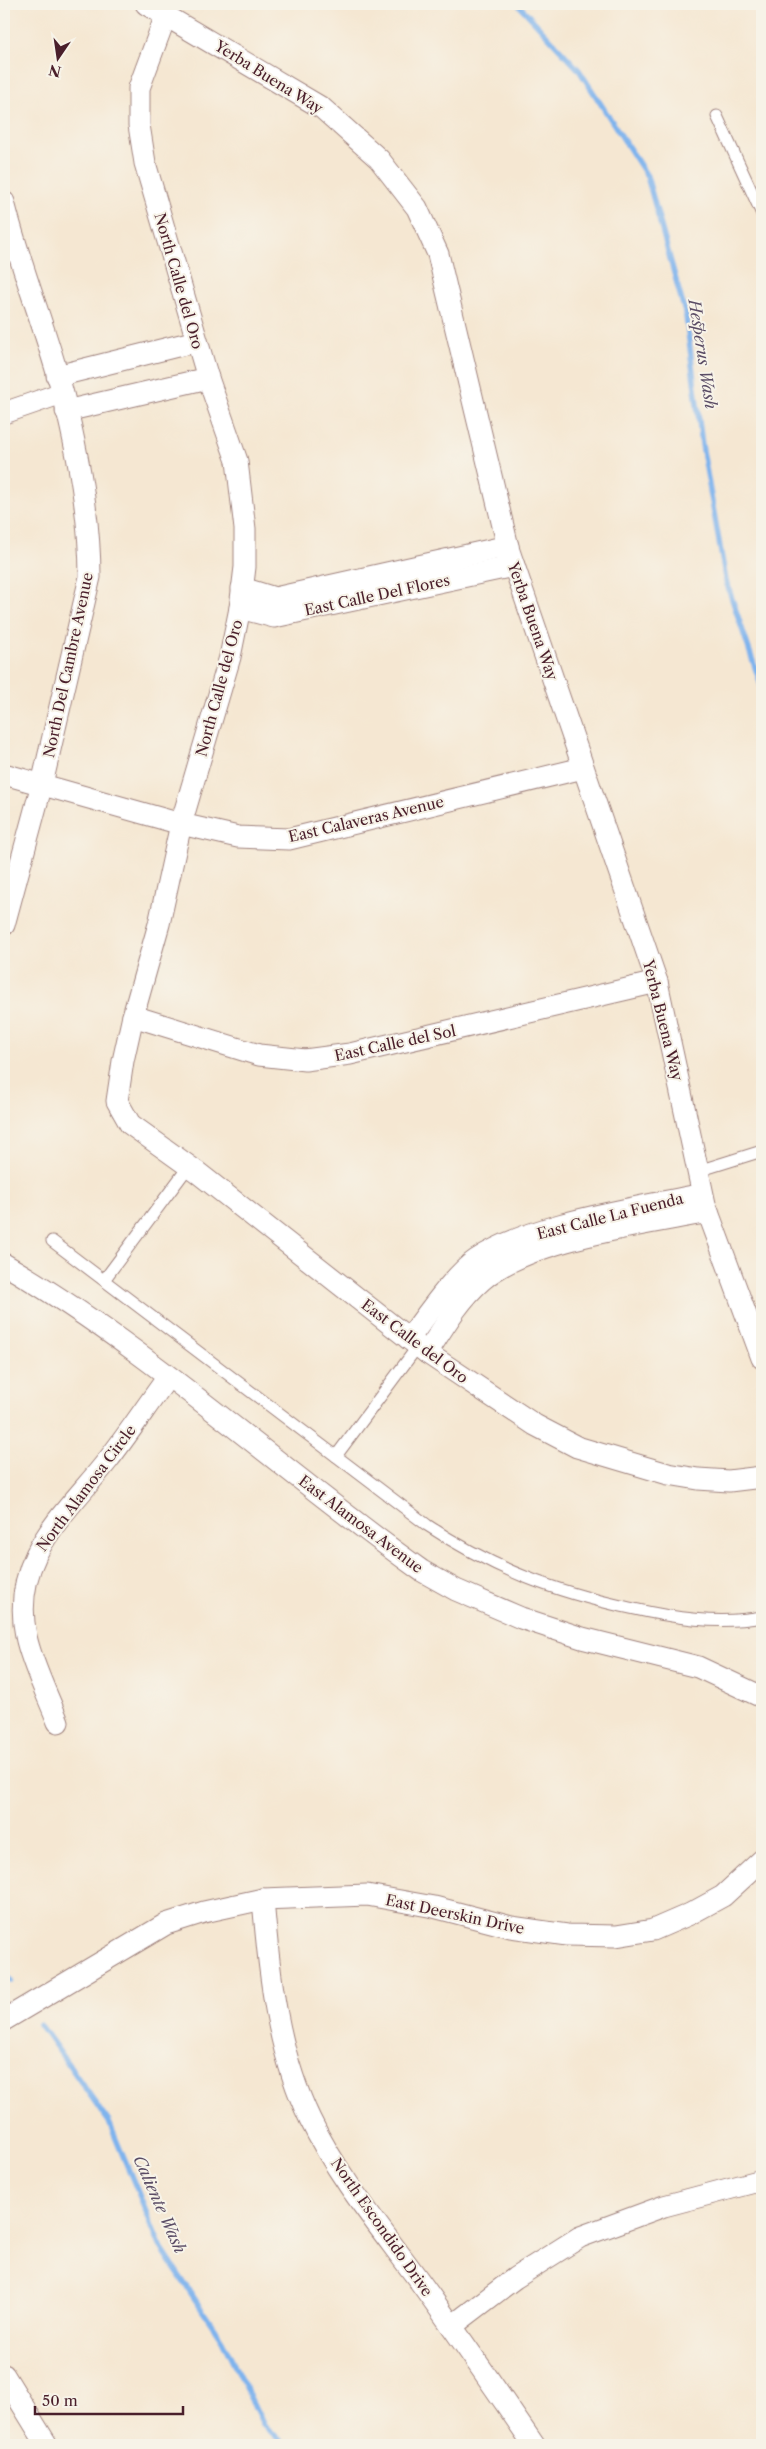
<svg xmlns="http://www.w3.org/2000/svg" width="766" height="2449" viewBox="0 0 766 2449" font-family="'Libre Caslon Text',serif">
	<style>
		.lines { fill: none; stroke-linecap: round; stroke-linejoin: round }
		.stream { stroke: #7fb4ed; stroke-width: 5.5 }
		.lane-casing { stroke: #a0837e; stroke-width: 13 }
		.street-casing { stroke: #a0837e; stroke-width: 23 }
		.lane { stroke: #fff; stroke-width: 11 }
		.street { stroke: #fff; stroke-width: 21 }
		.labels { text-anchor: middle; dominant-baseline: central; stroke-width: 4; stroke-linejoin: round; paint-order: stroke }
		.street-label { font-size: 15px; fill: #4a1f2b; stroke: #f7f3e8 }
		.water-label { font-size: 16px; font-style: italic; fill: #5a4c65; stroke: #f7f3e8 }
	</style>
	<rect width="100%" height="100%" fill="#f7f3e8"/>
	<filter id="ink" filterUnits="userSpaceOnUse"><feTurbulence type="fractalNoise" baseFrequency=".02" numOctaves="2"/><feDisplacementMap in="SourceGraphic" scale="10" xChannelSelector="R" yChannelSelector="G"/><feConvolveMatrix kernelMatrix="1 2 1 2 8 2 1 2 1" color-interpolation-filters="sRGB"/></filter>
	<filter id="wash" filterUnits="userSpaceOnUse"><feTurbulence type="fractalNoise" baseFrequency=".0096" numOctaves="4" result="noise"/><feDisplacementMap in="SourceGraphic" scale="20" xChannelSelector="R" yChannelSelector="G"/><feGaussianBlur stdDeviation="1.12" result="paint"/><feColorMatrix in="noise" values="0 0 0 0 0 0 0 0 0 0 0 0 0 0 0 0 0 1.4 0 .05"/><feComposite in="paint" operator="in"/></filter>
	<g filter="url(#wash)">
		<rect width="100%" height="100%" fill="#f5e7d2"/>
		<g class="lines">
			<g class="stream">
				<path d="M 518,4 L 579,70 L 647,176 L 686,316 L 702,445 L 726,581 L 762,688"/>
				<path d="M 4,1971 L 11,1981"/>
				<path d="M 40,2024 L 109,2122 L 161,2248 L 222,2340 L 263,2424 L 285,2445"/>
			</g>
		</g>
	</g>
	<g filter="url(#ink)">
		<g class="lines">
			<g class="lane-casing">
				<g id="lane">
					<path d="M 717,116 L 762,214"/>
					<path d="M 698,1171 L 762,1151"/>
					<path d="M 52,1241 L 427,1525 C 494,1569 552,1591 630,1608 C 673,1618 718,1625 762,1617"/>
					<path d="M 104,1280 L 189,1166"/>
					<path d="M 336,1456 L 418,1346"/>
				</g>
			</g>
			<g class="street-casing">
				<g id="street">
					<path d="M 146,4 L 322,108 L 379,159 L 417,208 L 438,254 L 509,551 L 657,982 L 705,1204 L 762,1358"/>
					<path d="M 166,15 L 139,88 L 139,125 L 145,163 L 208,378 L 237,461 L 245,529 L 245,567 L 240,608 L 230,657 L 181,824 L 159,924 L 133,1016 L 123,1061 L 117,1101 L 130,1124 L 197,1172 L 427,1353 L 535,1425 L 577,1447 L 668,1474 L 698,1479 L 729,1481 L 762,1477"/>
					<path d="M 4,202 C 20,267 46,329 63,394 C 78,453 90,516 90,577 L 42,784 L 4,925"/>
					<path d="M 57,376 L 197,341"/>
					<path d="M 66,411 L 208,378"/>
					<path d="M 4,413 L 62,393"/>
					<path d="M 242,588 L 275,598 L 508,546"/>
					<path d="M 240,608 L 274,617 L 514,566"/>
					<path d="M 4,774 L 181,824 L 238,837 L 289,839 L 583,768"/>
					<path d="M 133,1016 L 259,1055 L 305,1060 L 350,1054 L 657,982"/>
					<path d="M 4,1264 C 153,1351 281,1471 422,1571 L 456,1590 L 521,1618 L 582,1638 L 698,1667 L 762,1697"/>
					<path d="M 409,1339 C 424,1318 455,1274 476,1260 C 533,1222 634,1209 702,1194"/>
					<path d="M 427,1353 C 443,1328 459,1300 482,1280 C 530,1238 645,1225 708,1212"/>
					<path d="M 58,1722 C 48,1696 31,1662 26,1636 C 10,1557 65,1515 108,1460 C 129,1433 148,1404 168,1377"/>
					<path d="M 263,1899 C 269,1973 277,2051 310,2119 C 337,2175 378,2225 415,2275 C 456,2331 495,2388 534,2445"/>
					<path d="M 4,2020 L 166,1924 L 204,1912 L 263,1899 L 367,1895 L 434,1907 L 511,1927 L 567,1935 L 616,1936 L 653,1930 L 690,1914 L 723,1896 L 762,1860"/>
					<path d="M 452,2326 L 515,2278 L 580,2237 L 664,2206 L 762,2180"/>
					<path d="M 4,2375 L 47,2445"/>
				</g>
			</g>
			<use href="#lane" class="lane"/>
			<use href="#street" class="street"/>
		</g>
	</g>
	<g class="labels">
		<g class="street-label">
			<text transform="translate(269 77) rotate(32)">Yerba Buena Way</text>
			<text transform="translate(179 281) rotate(74)">North Calle del Oro</text>
			<text transform="translate(377 595) rotate(-12)">East Calle Del Flores</text>
			<text transform="translate(533 621) rotate(71)">Yerba Buena Way</text>
			<text transform="translate(68 665) rotate(-78)">North Del Cambre Avenue</text>
			<text transform="translate(219 688) rotate(-75)">North Calle del Oro</text>
			<text transform="translate(366 819) rotate(-13)">East Calaveras Avenue</text>
			<text transform="translate(663 1020) rotate(76)">Yerba Buena Way</text>
			<text transform="translate(395 1043) rotate(-12)">East Calle del Sol</text>
			<text transform="translate(610 1216) rotate(-14)">East Calle La Fuenda</text>
			<text transform="translate(415 1341) rotate(37)">East Calle del Oro</text>
			<text transform="translate(86 1488) rotate(-53)">North Alamosa Circle</text>
			<text transform="translate(361 1524) rotate(37)">East Alamosa Avenue</text>
			<text transform="translate(455 1914) rotate(12)">East Deerskin Drive</text>
			<text transform="translate(382 2227) rotate(55)">North Escondido Drive</text>
		</g>
		<g class="water-label">
			<text transform="translate(703 354) rotate(81)">Hesperus Wash</text>
			<text transform="translate(160 2204) rotate(66)">Caliente Wash</text>
		</g>
	</g>
	<rect width="766" height="2449" fill="none" stroke="#f7f3e8" stroke-width="20"/>
	<g transform="translate(58 58) rotate(193)" stroke="#f7f3e8" stroke-width="4" paint-order="stroke">
	<path d="M0-4L9 19L0 12L-9 19Z" fill="#4a1f2b"/>
	<text y="-8" font-size="14" font-weight="bold" text-anchor="middle" fill="#4a1f2b">N</text>
	</g>
	<path d="M35 2406v8h148v-8" fill="none" stroke="#4a1f2b" stroke-width="2.5"/>
	<text x="42" y="2406" font-size="15" fill="#4a1f2b" stroke="#f7f3e8" stroke-width="4" paint-order="stroke">50 m</text>
</svg>
